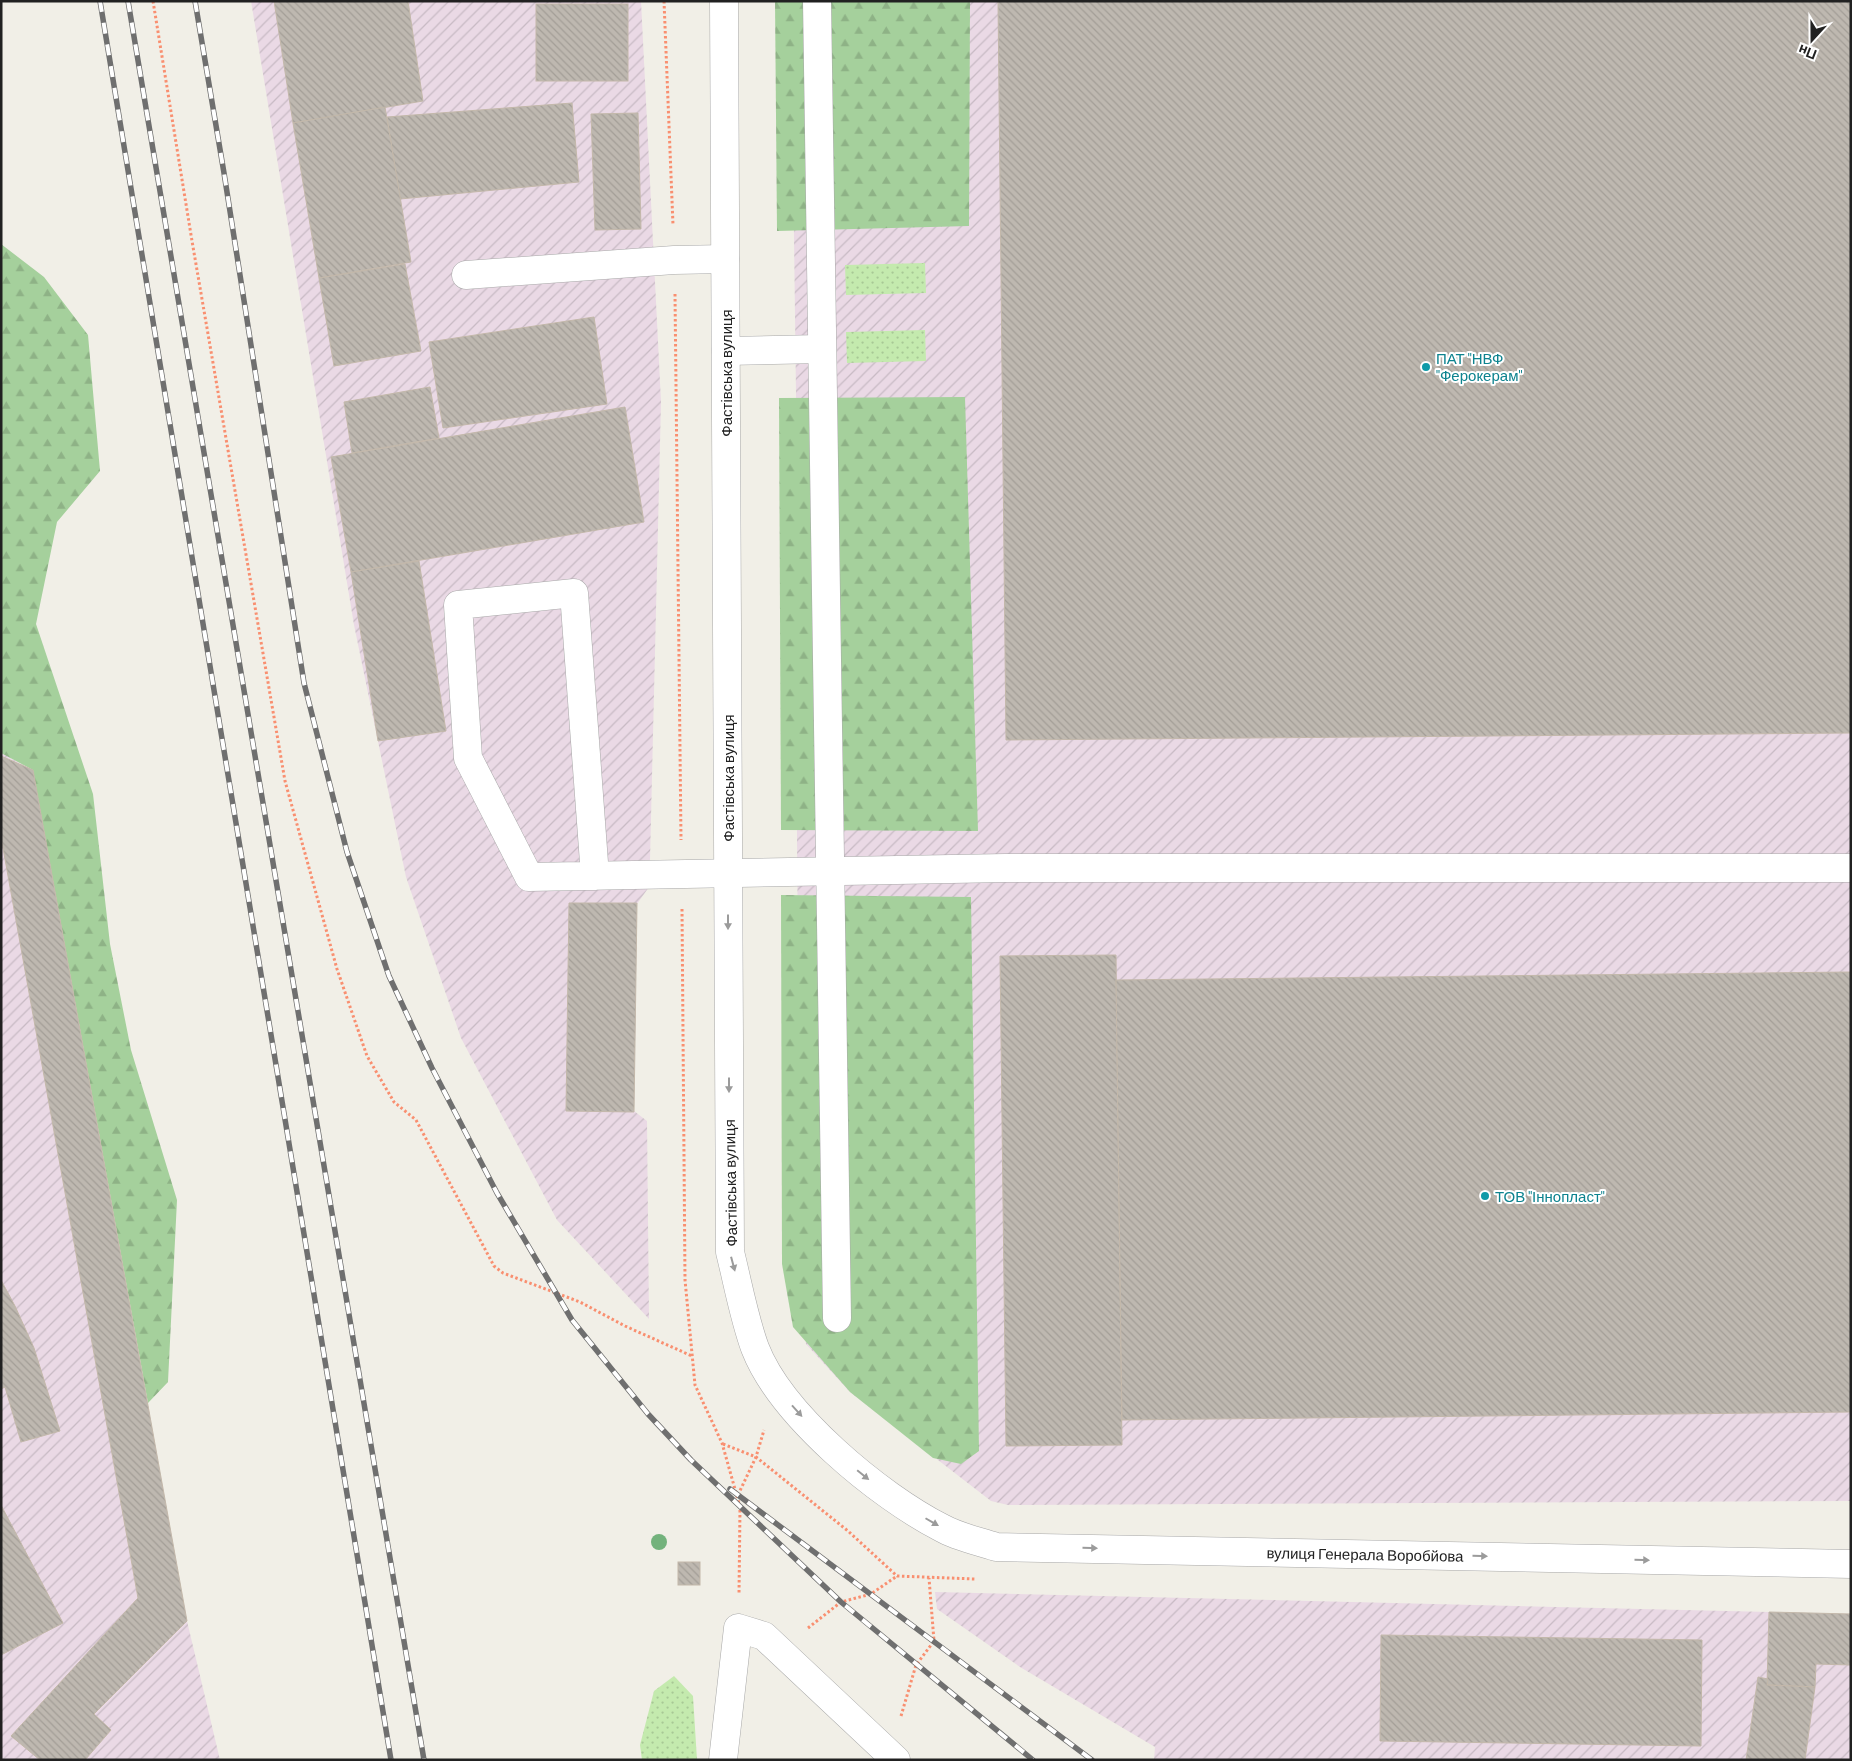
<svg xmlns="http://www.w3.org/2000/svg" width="1852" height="1761" viewBox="0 0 1852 1761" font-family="Barlow,sans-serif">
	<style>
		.industrial { fill: url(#industrial-furrows) }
		.grass { fill: url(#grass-dots) }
		.forest { fill: url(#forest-firs) }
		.building { fill: url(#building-back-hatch); stroke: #c3b8aa }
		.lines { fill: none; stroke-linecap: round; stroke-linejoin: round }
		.minor-casing { stroke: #a8a8a8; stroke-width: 29 }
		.path { stroke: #f98f70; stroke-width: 3; stroke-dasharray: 2.5 2.5; stroke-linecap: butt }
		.minor { stroke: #fff; stroke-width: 28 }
		.rail-casing { stroke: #6f6f6f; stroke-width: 5.5 }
		.rail { stroke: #fff; stroke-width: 4; stroke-dasharray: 11; stroke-linecap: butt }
		.tree { fill: #73b27c }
		.oneway { fill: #9b9b9b }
		.culture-dot { fill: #0f9aa8; stroke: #fff; stroke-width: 2 }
		.labels { text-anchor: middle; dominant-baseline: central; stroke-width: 4; stroke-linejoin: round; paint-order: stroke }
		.culture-label { font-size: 15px; fill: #0d838f; stroke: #fff; text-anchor: start }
		.street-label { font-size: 15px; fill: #212121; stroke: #fff }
	</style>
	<defs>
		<pattern id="industrial-furrows" width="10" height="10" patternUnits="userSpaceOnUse" patternTransform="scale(1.25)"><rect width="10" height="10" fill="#ead9e5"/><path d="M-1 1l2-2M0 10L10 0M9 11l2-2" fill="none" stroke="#c8bac4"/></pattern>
		<pattern id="grass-dots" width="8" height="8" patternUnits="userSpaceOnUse" patternTransform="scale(1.25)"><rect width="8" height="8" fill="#c4eaae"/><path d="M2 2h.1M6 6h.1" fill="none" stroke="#a8c895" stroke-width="1.8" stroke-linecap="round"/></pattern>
		<pattern id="forest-firs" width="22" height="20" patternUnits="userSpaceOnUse" patternTransform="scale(1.25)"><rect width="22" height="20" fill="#a5d09c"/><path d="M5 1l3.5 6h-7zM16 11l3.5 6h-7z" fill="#8eb286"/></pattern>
		<pattern id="building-back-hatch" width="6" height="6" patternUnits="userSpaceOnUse" patternTransform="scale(1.25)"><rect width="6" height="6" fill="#beb8b0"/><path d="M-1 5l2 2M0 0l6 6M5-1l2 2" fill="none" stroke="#a39e97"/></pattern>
	</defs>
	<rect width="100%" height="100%" fill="#f1efe7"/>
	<g class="industrial">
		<path d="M 251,1 L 641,1 L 661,402 L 650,860 L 649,887 L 637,904 L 634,1111 L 647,1121 L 649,1319 L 557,1220 L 461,1038 L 406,877 L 354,625 Z"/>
		<path d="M 791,1 L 1851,1 L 1851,1501 L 1008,1505 L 991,1501 L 850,1392 L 806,1344 L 801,1303 L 797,838 L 796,394 Z"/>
		<path d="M 1,753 L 33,770 L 187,1621 L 220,1760 L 1,1760 Z"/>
		<path d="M 935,1592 L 1851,1614 L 1851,1760 L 1154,1760 L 1155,1747 L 1020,1667 L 937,1609 Z"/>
	</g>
	<g class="grass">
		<path d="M 925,263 L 926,293 L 846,295 L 845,265 Z"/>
		<path d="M 925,330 L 926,361 L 847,363 L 846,332 Z"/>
		<path d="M 674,1676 L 693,1696 L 697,1760 L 642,1760 L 640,1745 L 654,1691 Z"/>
	</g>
	<g class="forest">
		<path d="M 775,1 L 970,1 L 969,226 L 777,231 Z"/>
		<path d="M 1,244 L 44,277 L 88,335 L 100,471 L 57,522 L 36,624 L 93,794 L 110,944 L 131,1050 L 177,1200 L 168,1382 L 148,1403 L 33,770 L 1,753 Z"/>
		<path d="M 965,397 L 978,831 L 781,830 L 779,398 Z"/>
		<path d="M 781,895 L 971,897 L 979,1451 L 961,1464 L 933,1458 L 850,1392 L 793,1327 L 782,1264 Z"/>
	</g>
	<g class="building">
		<path d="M 274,1 L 408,1 L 423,101 L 293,123 Z"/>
		<path d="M 998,1 L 1851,1 L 1851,733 L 1006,740 Z"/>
		<rect x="536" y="4" width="92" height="77"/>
		<path d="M 572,103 L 579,182 L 400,199 L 387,117 Z"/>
		<path d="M 385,107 L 411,262 L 319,278 L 293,123 Z"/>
		<path d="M 638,113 L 641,229 L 595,230 L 591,114 Z"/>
		<path d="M 405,264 L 421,351 L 334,366 L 319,278 Z"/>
		<path d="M 594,317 L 607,404 L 443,428 L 429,342 Z"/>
		<path d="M 430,387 L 439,438 L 352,453 L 344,402 Z"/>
		<path d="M 625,407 L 644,522 L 351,572 L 331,457 Z"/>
		<path d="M 419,561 L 446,731 L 378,741 L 351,572 Z"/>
		<path d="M 1,756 L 33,770 L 187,1621 L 94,1714 L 111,1730 L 85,1760 L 40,1760 L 11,1736 L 138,1598 L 1,837 Z"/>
		<path d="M 569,903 L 637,903 L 634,1112 L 566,1111 Z"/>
		<path d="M 1116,955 L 1122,1445 L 1006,1446 L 1000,956 Z"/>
		<path d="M 1851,972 L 1851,1412 L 1122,1420 L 1116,980 Z"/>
		<path d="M 1,1280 L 15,1306 L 34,1348 L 60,1431 L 21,1442 L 5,1387 L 1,1389 Z"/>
		<path d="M 1,1505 L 63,1623 L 1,1655 Z"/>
		<rect x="678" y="1562" width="22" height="23"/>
		<path d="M 1769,1612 L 1851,1614 L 1851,1665 L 1816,1664 L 1815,1687 L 1767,1685 Z"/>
		<path d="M 1381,1635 L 1702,1640 L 1701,1746 L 1380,1741 Z"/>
		<path d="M 1758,1677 L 1768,1679 L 1767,1685 L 1815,1687 L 1805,1760 L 1746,1760 Z"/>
	</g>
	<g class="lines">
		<g class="minor-casing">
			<g id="minor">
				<path d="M 724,1 L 730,1252 C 738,1284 744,1318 755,1348 C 781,1415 879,1496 942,1528 C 958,1537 978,1541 996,1547 L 1851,1564"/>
				<path d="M 817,1 L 837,1318"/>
				<path d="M 466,275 L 674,260 L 725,259"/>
				<path d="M 726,351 L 821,349"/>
				<path d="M 595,876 L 574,593 L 458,605 L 468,758 L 529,877 L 1005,868 L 1851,868"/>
				<path d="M 723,1760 L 738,1628 L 764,1636 L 896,1760"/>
			</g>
		</g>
		<g class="path">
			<path d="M 153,1 L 192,241 L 285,781 L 337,969 L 367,1056 L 394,1102 L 416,1120 L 494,1266 L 503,1273 L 580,1302 L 625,1326 L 692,1356"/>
			<path d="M 664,1 L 673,225"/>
			<path d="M 675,294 L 681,840"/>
			<path d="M 682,909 L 685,1280 L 695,1385 L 722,1443 L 740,1507 L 739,1594"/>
			<path d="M 723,1444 L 756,1457 L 848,1531 L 897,1576 L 975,1579"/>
			<path d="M 738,1495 L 756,1457 L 764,1430"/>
			<path d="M 808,1628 L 841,1602 L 871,1594 L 897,1576"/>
			<path d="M 901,1716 L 916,1665 L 934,1641 L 929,1578"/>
		</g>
		<use href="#minor" class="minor"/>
		<g class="rail-casing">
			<g id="rail">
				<path d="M 100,1 L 391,1760"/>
				<path d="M 128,1 L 424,1760"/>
				<path d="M 195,1 L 224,173 L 304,683 L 347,852 L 389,976 L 432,1068 L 497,1193 L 572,1320 L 648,1414 L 691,1460 L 841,1602 L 1033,1760"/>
				<path d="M 730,1489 L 1092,1760"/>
			</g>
		</g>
		<use href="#rail" class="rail"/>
	</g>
	<circle class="tree" cx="659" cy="1542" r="8"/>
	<defs><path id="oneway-solid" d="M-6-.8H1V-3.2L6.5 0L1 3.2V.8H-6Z" transform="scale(1.25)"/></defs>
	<g class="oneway">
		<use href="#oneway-solid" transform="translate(728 922) rotate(90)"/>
		<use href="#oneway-solid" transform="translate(729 1085) rotate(90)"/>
		<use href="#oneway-solid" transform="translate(733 1264) rotate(75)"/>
		<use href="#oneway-solid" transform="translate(797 1411) rotate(48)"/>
		<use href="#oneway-solid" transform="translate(863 1475) rotate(39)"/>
		<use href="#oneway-solid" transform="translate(932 1522) rotate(30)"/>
		<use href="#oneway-solid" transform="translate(1090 1548) rotate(1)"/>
		<use href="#oneway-solid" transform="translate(1480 1556) rotate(1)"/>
		<use href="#oneway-solid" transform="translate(1642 1560) rotate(1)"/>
	</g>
	<g class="culture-dot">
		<circle cx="1426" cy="367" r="5"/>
		<circle cx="1485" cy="1196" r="5"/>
	</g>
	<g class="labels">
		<g class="culture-label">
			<text x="1436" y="358">ПАТ "НВФ<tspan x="1436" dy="17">"Ферокерам"</tspan></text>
			<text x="1495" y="1196">ТОВ "Іннопласт"</text>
		</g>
		<g class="street-label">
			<text transform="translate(726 373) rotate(-90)">Фастівська вулиця</text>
			<text transform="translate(728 778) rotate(-90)">Фастівська вулиця</text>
			<text transform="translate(730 1183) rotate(-91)">Фастівська вулиця</text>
			<text transform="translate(1365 1554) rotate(1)">вулиця Генерала Воробйова</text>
		</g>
	</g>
	<rect width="1852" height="1761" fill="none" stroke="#212121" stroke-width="5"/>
	<g transform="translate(1812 40) rotate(201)" stroke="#ffffff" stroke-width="4" paint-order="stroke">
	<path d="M0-4L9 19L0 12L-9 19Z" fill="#212121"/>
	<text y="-8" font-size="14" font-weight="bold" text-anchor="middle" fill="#212121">Пн</text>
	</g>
</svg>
